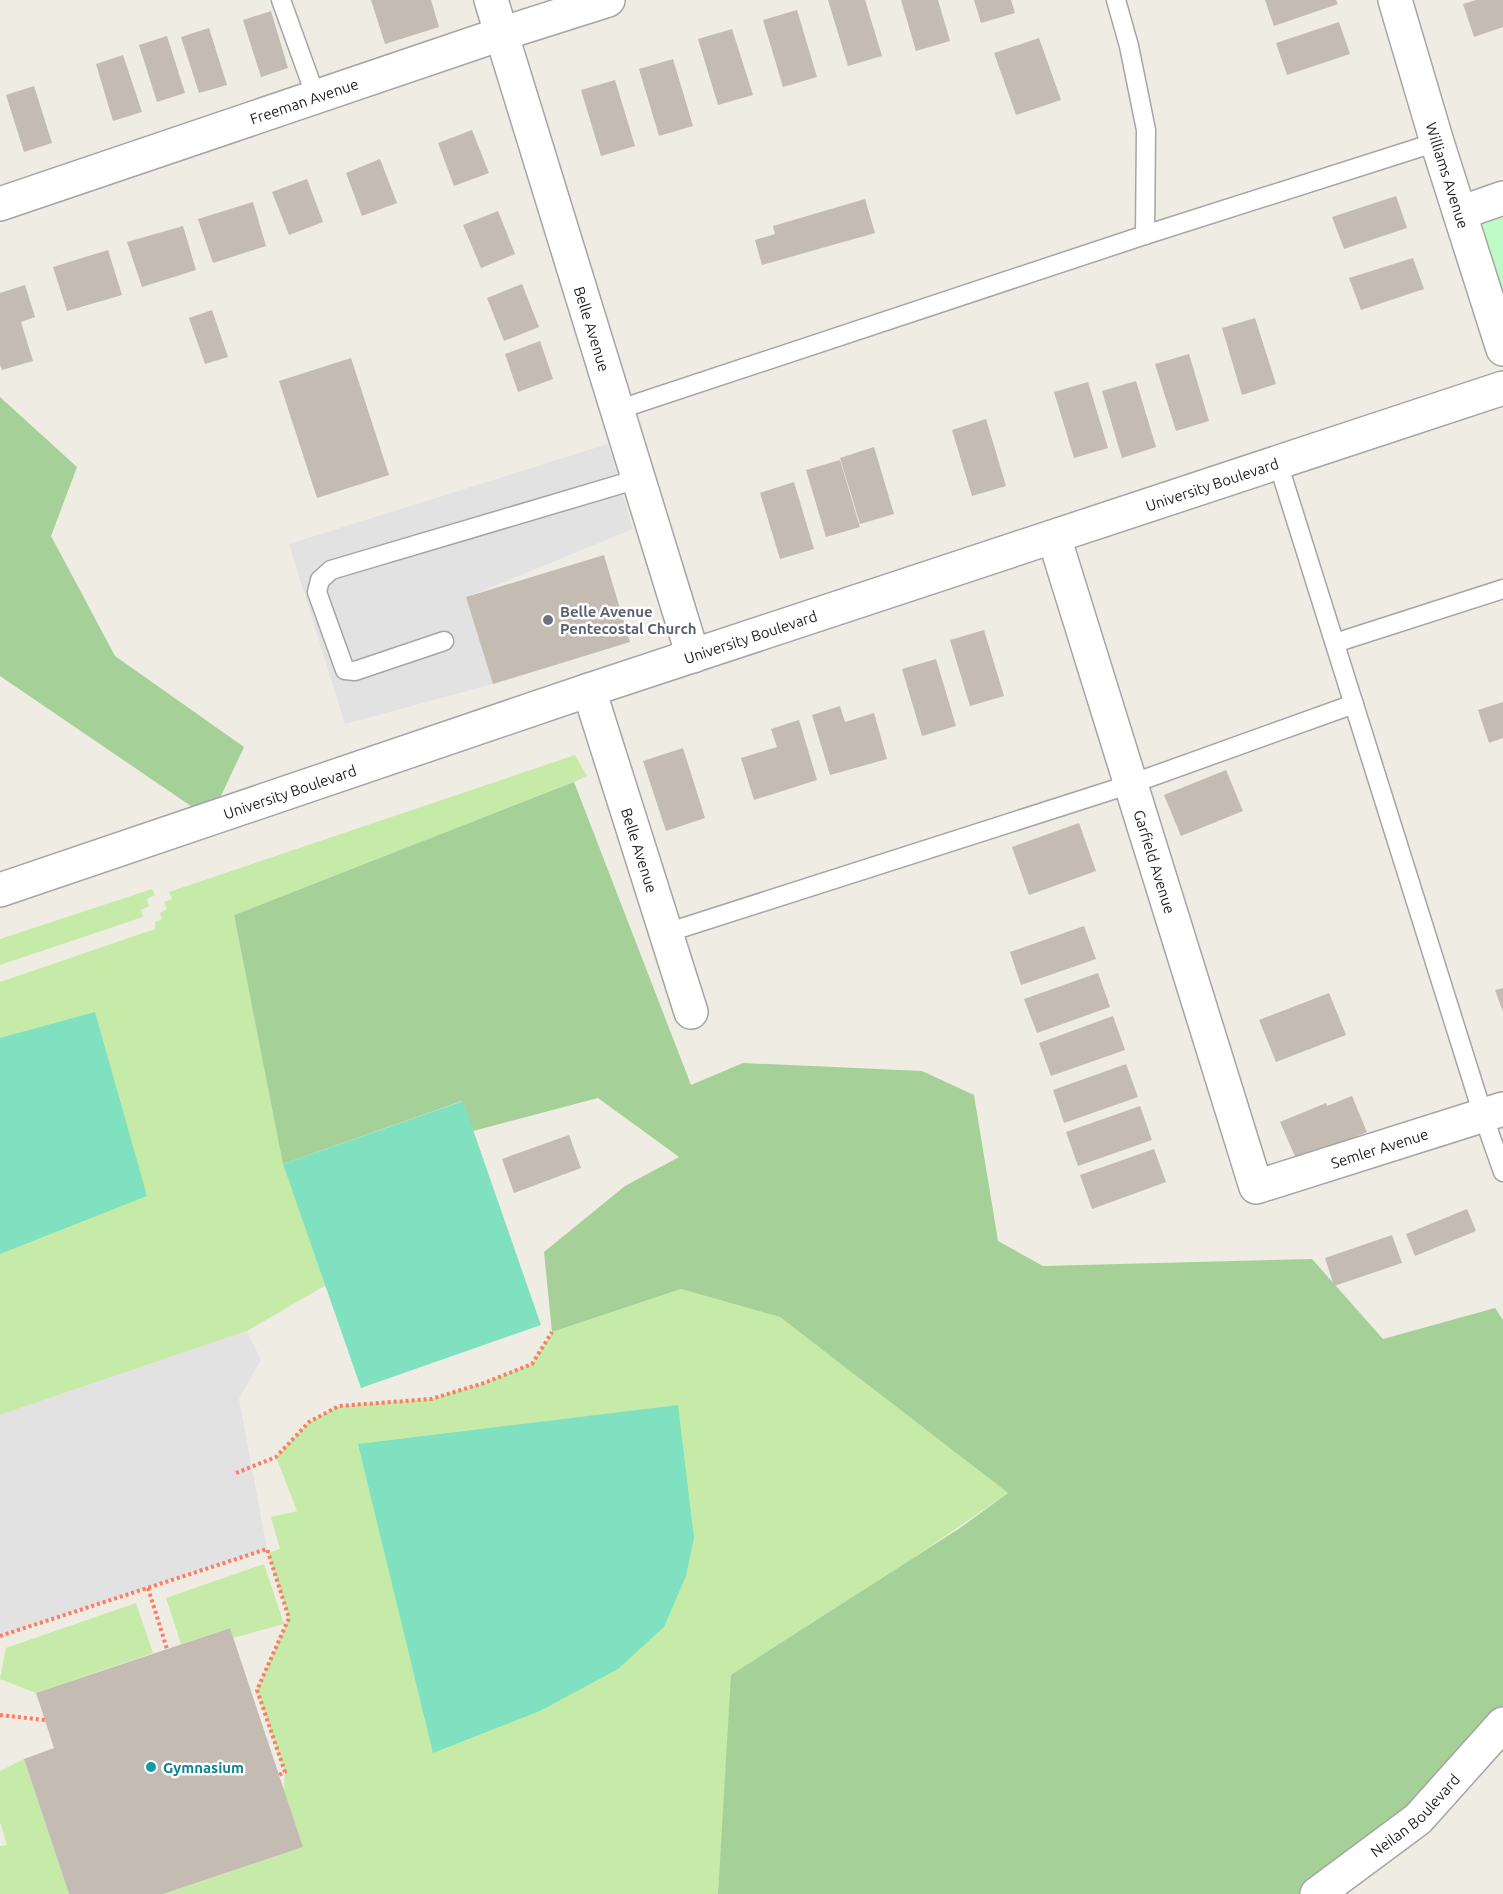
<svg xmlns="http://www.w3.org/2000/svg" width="1503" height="1894" viewBox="0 0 1503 1894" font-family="Ubuntu,sans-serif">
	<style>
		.grass { fill: #c6eba8 }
		.forest { fill: #a5d097 }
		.park { fill: #bffbc6 }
		.pitch { fill: #7fe1bf }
		.parking { fill: #e2e2e2 }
		.building { fill: #c4bbb3 }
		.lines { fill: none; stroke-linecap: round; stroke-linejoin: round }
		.service-casing { stroke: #a5a5a5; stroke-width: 21 }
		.minor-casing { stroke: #a5a5a5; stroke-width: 36 }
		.tertiary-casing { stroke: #a5a5a5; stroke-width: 36 }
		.path { stroke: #fe7b66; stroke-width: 4; stroke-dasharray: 3 3; stroke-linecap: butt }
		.service { stroke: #fff; stroke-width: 18 }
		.minor { stroke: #fff; stroke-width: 33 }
		.tertiary { stroke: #fff; stroke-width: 33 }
		.worship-dot { fill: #6b7280; stroke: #fff; stroke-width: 2 }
		.culture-dot { fill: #0f9aa8; stroke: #fff; stroke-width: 2 }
		.labels { text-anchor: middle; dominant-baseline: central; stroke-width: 5; stroke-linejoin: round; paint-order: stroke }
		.street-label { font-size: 15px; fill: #1e1e1e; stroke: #fff }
		.worship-label { font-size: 15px; font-weight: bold; fill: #5b616d; stroke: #fff; text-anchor: start }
		.culture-label { font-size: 15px; font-weight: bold; fill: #0d838f; stroke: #fff; text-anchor: start }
	</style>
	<rect width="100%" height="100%" fill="#efece4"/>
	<g class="grass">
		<path d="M 575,755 L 587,776 L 574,782 L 234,915 L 283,1163 L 326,1285 L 247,1331 L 0,1415 L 0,982 L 155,929 L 155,922 L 162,919 L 160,913 L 167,909 L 164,902 L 172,899 L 169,892 Z"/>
		<path d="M 152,889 L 155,895 L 147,899 L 149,906 L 141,910 L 143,917 L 0,965 L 0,939 Z"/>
		<path d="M 681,1289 L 780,1317 L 1008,1493 L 916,1556 L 732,1675 L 718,1894 L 163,1894 L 303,1847 L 284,1791 L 285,1772 L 257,1690 L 289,1618 L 268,1553 L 280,1549 L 271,1517 L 297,1511 L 276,1457 L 309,1422 L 339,1406 L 431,1399 L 484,1383 L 532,1364 L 552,1332 Z"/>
		<path d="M 264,1564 L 284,1624 L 233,1638 L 229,1628 L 181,1644 L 166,1598 Z"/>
		<path d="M 136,1603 L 153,1653 L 36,1693 L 0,1679 L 6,1648 Z"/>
		<path d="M 24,1759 L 69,1894 L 0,1894 L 0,1846 L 7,1845 L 0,1822 L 0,1771 Z"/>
	</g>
	<g class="forest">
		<path d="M 0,397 L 77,467 L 51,536 L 115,656 L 244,747 L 210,819 L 0,676 Z"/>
		<path d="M 574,782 L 691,1085 L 743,1063 L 922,1071 L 974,1095 L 998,1241 L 1043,1266 L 1312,1259 L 1383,1339 L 1495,1308 L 1503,1320 L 1503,1724 L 1317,1894 L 718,1894 L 731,1675 L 960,1528 L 1008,1493 L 780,1317 L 681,1289 L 552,1332 L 544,1252 L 625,1186 L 679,1157 L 598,1098 L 473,1131 L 462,1101 L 283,1164 L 234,915 Z"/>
	</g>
	<path class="park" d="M 1503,198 L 1503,349 L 1460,213 Z"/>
	<g class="pitch">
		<path d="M 95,1012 L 147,1196 L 0,1254 L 0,1038 Z"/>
		<path d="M 463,1101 L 541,1325 L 361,1388 L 283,1164 Z"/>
		<path d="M 678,1405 L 694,1538 L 686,1576 L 664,1627 L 618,1669 L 540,1711 L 433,1753 L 358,1444 Z"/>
	</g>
	<g class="parking">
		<path d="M 608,444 L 633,529 L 467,597 L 493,684 L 345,724 L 289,544 Z"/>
		<path d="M 247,1331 L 261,1360 L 239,1399 L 267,1549 L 0,1636 L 0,1415 Z"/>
	</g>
	<g class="building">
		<path d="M 371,0 L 431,0 L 439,27 L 385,44 Z"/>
		<path d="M 828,0 L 865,0 L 882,56 L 848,66 Z"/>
		<path d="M 901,0 L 938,0 L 950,41 L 916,51 Z"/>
		<path d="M 974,0 L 1011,0 L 1015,13 L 981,23 Z"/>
		<path d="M 1265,0 L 1336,0 L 1338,4 L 1274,26 Z"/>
		<path d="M 1476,0 L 1503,0 L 1503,27 L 1474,37 L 1463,4 Z"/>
		<path d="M 797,10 L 817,77 L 783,87 L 763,20 Z"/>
		<path d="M 271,11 L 288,68 L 261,77 L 243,20 Z"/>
		<path d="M 1339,22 L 1350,54 L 1287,75 L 1276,43 Z"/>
		<path d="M 209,28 L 227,85 L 199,93 L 181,37 Z"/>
		<path d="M 732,29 L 753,95 L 718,105 L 698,39 Z"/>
		<path d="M 167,36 L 185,93 L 157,102 L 139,45 Z"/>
		<path d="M 1039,38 L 1061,100 L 1016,115 L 994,53 Z"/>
		<path d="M 123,55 L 142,112 L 113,121 L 96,64 Z"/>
		<path d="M 673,59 L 693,126 L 659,136 L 639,69 Z"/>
		<path d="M 615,80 L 635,146 L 601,156 L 581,90 Z"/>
		<path d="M 34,86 L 52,143 L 24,152 L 6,95 Z"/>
		<path d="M 472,130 L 489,173 L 454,186 L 438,143 Z"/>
		<path d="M 380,159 L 397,203 L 362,216 L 346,173 Z"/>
		<path d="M 307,179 L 323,222 L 289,235 L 272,192 Z"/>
		<path d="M 1396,196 L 1407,228 L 1344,249 L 1332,217 Z"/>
		<path d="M 865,199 L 875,233 L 762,265 L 755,240 L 775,234 L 773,226 Z"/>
		<path d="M 253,202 L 266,246 L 213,263 L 198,219 Z"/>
		<path d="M 498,211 L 515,254 L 481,268 L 463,225 Z"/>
		<path d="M 183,226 L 196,270 L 142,287 L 127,242 Z"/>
		<path d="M 108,250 L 122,295 L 67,311 L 53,267 Z"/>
		<path d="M 1413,258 L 1424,289 L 1361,310 L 1349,278 Z"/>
		<path d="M 522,284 L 539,327 L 504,341 L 487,298 Z"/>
		<path d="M 25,285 L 35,317 L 21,322 L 33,361 L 2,370 L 0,365 L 0,293 Z"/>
		<path d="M 212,310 L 228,357 L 205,364 L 189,318 Z"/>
		<path d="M 1255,318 L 1276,384 L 1242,395 L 1222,328 Z"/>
		<path d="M 540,341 L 553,379 L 518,392 L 505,354 Z"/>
		<path d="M 1189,354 L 1209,421 L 1176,431 L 1155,364 Z"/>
		<path d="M 351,358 L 389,475 L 317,498 L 279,381 Z"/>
		<path d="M 1136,381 L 1156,447 L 1122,458 L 1102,391 Z"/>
		<path d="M 1088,382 L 1108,448 L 1074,458 L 1054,392 Z"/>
		<path d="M 986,419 L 1006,486 L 972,496 L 952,430 Z"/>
		<path d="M 874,447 L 894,514 L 860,524 L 840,458 Z"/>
		<path d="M 840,460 L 860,527 L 826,537 L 806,470 Z"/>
		<path d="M 794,482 L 814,549 L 780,559 L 760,493 Z"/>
		<path d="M 604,555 L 630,642 L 493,684 L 466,597 Z"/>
		<path d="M 984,630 L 1004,696 L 970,706 L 950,640 Z"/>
		<path d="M 936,659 L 956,726 L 922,736 L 902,669 Z"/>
		<path d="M 1503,702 L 1503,738 L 1489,743 L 1478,710 Z"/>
		<path d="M 840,706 L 845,722 L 874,713 L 887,759 L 830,775 L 812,715 Z"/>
		<path d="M 799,720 L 817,780 L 754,800 L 741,758 L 777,747 L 771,729 Z"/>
		<path d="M 683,748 L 705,818 L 666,831 L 643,761 Z"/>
		<path d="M 1226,770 L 1243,811 L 1181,836 L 1164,795 Z"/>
		<path d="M 1079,823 L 1096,871 L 1029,895 L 1012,847 Z"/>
		<path d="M 1084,926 L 1096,959 L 1021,985 L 1010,952 Z"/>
		<path d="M 1098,973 L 1110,1007 L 1037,1033 L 1024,999 Z"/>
		<path d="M 1503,988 L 1503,1012 L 1495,990 Z"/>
		<path d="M 1329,993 L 1346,1035 L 1276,1062 L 1259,1020 Z"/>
		<path d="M 1113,1016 L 1125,1050 L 1051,1076 L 1039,1043 Z"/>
		<path d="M 1126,1064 L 1138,1097 L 1064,1123 L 1053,1090 Z"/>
		<path d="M 1352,1096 L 1367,1132 L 1297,1161 L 1280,1122 L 1326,1103 L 1327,1106 Z"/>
		<path d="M 1140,1106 L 1152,1140 L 1078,1166 L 1066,1132 Z"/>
		<path d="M 569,1135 L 581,1168 L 514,1193 L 502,1159 Z"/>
		<path d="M 1154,1149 L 1166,1182 L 1092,1209 L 1080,1175 Z"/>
		<path d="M 1467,1209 L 1476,1231 L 1415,1256 L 1406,1234 Z"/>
		<path d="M 1392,1235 L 1402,1263 L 1334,1286 L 1325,1258 Z"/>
		<path d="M 230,1628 L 303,1847 L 163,1894 L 69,1894 L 24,1759 L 54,1748 L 36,1693 Z"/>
	</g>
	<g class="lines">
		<g class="service-casing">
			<g id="service">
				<path d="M 281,0 L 316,97"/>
				<path d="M 1116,0 L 1129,46 L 1146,130 L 1145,235"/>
				<path d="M 617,410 L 1145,235 L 1437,142"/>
				<path d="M 1278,463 L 1483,1115 L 1503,1172"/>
				<path d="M 444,641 L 355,671 L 345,670 L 317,592 L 320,580 L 331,570 L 638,479"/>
				<path d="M 1335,643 L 1503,589"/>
				<path d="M 666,933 L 1131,784 L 1354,704"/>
			</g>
		</g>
		<g class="minor-casing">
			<g id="minor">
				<path id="s1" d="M 491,0 L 693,656"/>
				<path id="s2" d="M 1395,0 L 1437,142 L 1503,349"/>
				<path id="s3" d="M 0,204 L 501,34 L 608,0"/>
				<path d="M 1460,213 L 1503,198"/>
				<path id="s4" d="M 1054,537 L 1256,1187 L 1503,1109"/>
				<path id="s5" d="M 589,690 L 691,1012"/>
			</g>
		</g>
		<g class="tertiary-casing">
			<g id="tertiary">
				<path id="s6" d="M 0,890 L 589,690 L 1503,388"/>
				<path id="s7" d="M 1317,1894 L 1418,1819 L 1503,1724"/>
			</g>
		</g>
		<g class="path">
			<path d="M 236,1473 L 276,1457 L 309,1422 L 339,1406 L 431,1399 L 484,1383 L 532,1364 L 552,1332"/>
			<path d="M 148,1588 L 167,1649"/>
			<path d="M 0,1636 L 267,1549 L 289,1618 L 257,1690 L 285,1772 L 279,1775"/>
			<path d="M 0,1715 L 45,1720"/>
		</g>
		<use href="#service" class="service"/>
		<use href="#minor" class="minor"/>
		<use href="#tertiary" class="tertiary"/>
	</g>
	<circle class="worship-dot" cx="548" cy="620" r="6"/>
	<circle class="culture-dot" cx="151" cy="1767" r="6"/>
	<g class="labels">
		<g class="street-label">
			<text stroke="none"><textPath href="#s3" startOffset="321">Freeman Avenue</textPath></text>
			<text stroke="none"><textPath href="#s2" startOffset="183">Williams Avenue</textPath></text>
			<text stroke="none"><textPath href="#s1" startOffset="344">Belle Avenue</textPath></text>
			<text stroke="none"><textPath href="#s6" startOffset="1278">University Boulevard</textPath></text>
			<text stroke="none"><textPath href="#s6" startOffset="792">University Boulevard</textPath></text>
			<text stroke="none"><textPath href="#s6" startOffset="306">University Boulevard</textPath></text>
			<text stroke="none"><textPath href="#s5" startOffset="168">Belle Avenue</textPath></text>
			<text stroke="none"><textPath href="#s4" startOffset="340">Garfield Avenue</textPath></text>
			<text stroke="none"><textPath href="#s4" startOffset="810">Semler Avenue</textPath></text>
			<text stroke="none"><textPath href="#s7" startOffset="126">Neilan Boulevard</textPath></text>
		</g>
		<g class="worship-label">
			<text x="560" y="611">Belle Avenue<tspan x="560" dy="17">Pentecostal Church</tspan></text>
		</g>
		<g class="culture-label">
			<text x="163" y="1767">Gymnasium</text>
		</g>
	</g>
</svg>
